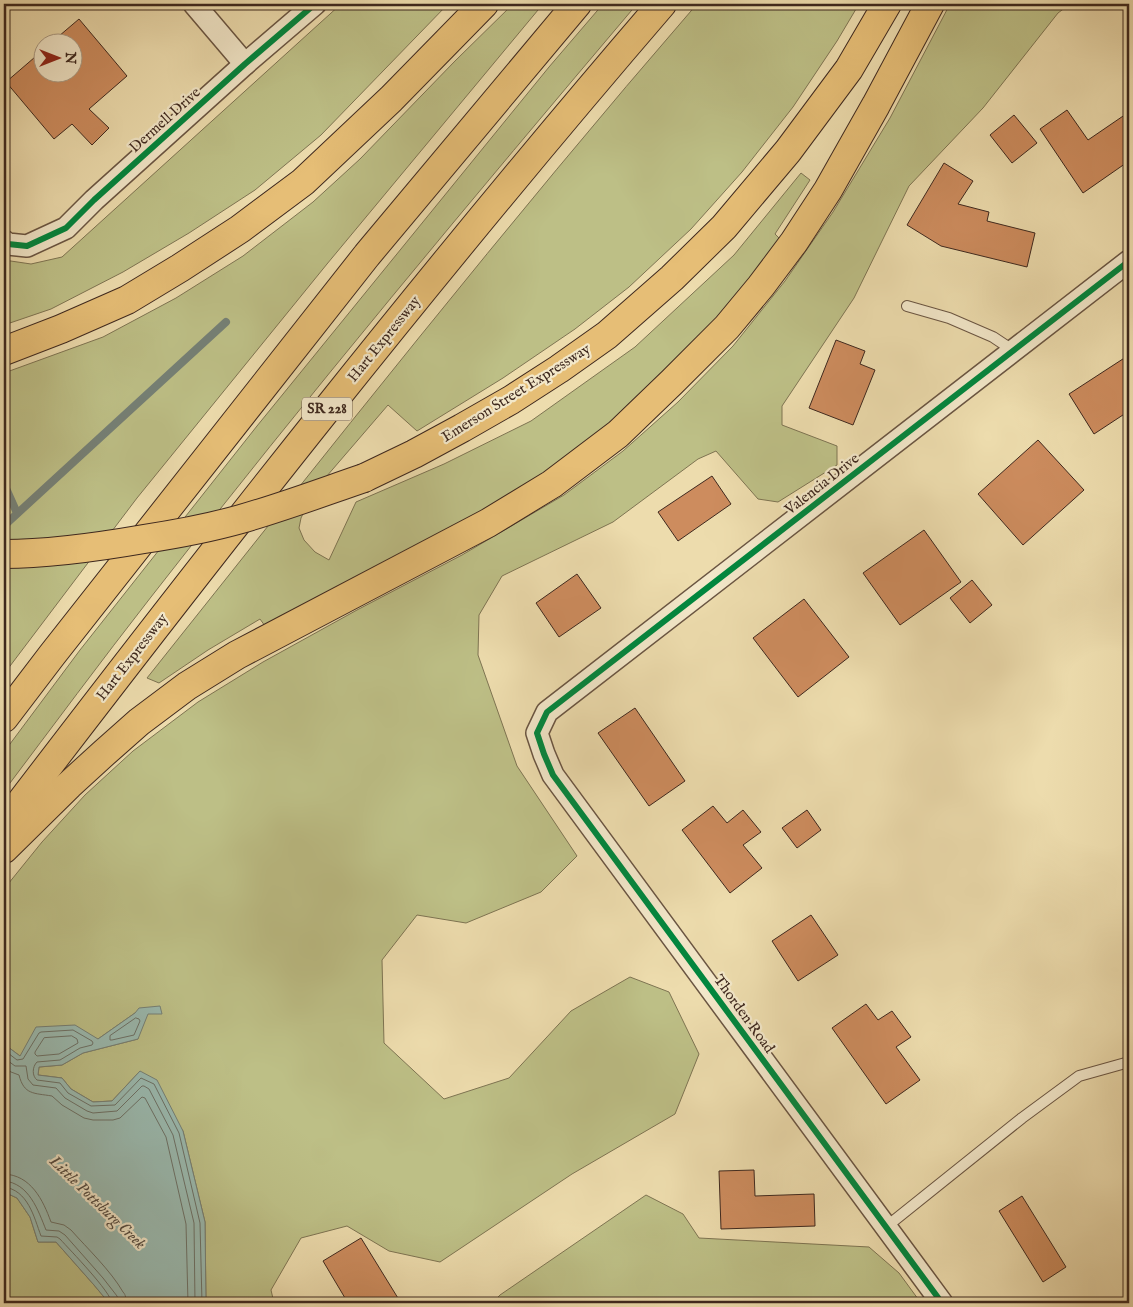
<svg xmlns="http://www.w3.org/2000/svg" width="1133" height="1307" viewBox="0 0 1133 1307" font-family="'IM FELL English',serif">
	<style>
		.green { fill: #bdbf86; stroke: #7e7452 }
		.water { fill: #9abab0; stroke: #758076 }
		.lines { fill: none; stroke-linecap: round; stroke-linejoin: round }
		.shore { stroke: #6c7167; stroke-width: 1 }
		.stream { stroke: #758076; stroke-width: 8 }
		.building { fill: #cd8c5e; stroke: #3e281e }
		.lane-casing { stroke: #6a5542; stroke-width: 12 }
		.street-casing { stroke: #6a5542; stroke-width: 24 }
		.highway-casing { stroke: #3e281e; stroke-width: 30 }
		.lane { stroke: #f3e8ca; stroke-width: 10 }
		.street { stroke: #f3e8ca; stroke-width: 21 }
		.highway { stroke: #e6be76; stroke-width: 28 }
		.highway-bridge-casing { stroke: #3e281e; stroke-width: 30; stroke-linecap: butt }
		.highway-bridge { stroke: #e6be76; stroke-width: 28 }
		.cycleway-casing { stroke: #f3e8ca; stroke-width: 9 }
		.cycleway { stroke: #00873e; stroke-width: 6 }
		.labels { text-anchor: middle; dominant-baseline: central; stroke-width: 4.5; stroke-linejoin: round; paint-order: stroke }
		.shield { fill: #f3e8ca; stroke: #746252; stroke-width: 1 }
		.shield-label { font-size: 14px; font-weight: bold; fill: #3e281e }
		.street-label { font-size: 15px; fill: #3e281e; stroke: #f3e8ca }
		.water-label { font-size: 16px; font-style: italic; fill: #554c42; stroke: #f3e8ca }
	</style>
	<rect width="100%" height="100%" fill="#eddcad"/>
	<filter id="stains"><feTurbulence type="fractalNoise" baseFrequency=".004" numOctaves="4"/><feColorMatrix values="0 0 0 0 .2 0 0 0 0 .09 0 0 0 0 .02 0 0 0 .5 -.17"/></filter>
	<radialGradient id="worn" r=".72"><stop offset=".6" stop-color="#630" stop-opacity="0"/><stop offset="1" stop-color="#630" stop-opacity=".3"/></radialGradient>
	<g class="green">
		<path d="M 341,4 L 448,4 L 321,135 L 255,190 L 189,233 L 123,272 L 51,309 L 4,325 L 4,260 L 31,264 L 62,257 Z"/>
		<path d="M 513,4 L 543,4 L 327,264 L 137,498 L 4,674 L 4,373 L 103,337 L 176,298 L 243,256 L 313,202 L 360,159 L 455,61 Z"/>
		<path d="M 603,4 L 637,4 C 472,199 308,395 151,597 C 101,661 53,726 4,791 L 4,752 L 80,650 L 257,426 L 549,67 Z"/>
		<path d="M 697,4 L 859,4 L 837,41 L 793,107 L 742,172 L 691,229 L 629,287 L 575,329 L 503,378 L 417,431 L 388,405 L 314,491 L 301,518 L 299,528 L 304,540 L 315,552 L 329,560 L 356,502 L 444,464 L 531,421 L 635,347 L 734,255 L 801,173 L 810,180 L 775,234 L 782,241 L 745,290 L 630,411 L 514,496 L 265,626 L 260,619 L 208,650 L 159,683 L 147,678 C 328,451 507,223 697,4 Z"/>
		<path d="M 950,4 L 1070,4 L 1058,13 L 983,108 L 909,186 L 854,298 L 782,406 L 782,425 L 837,446 L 837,465 L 778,502 L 758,499 L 716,451 L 698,459 L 613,522 L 502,576 L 479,615 L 478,655 L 517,766 L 577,856 L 541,892 L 466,923 L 417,915 L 382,960 L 384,1043 L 444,1099 L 509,1078 L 571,1011 L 630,977 L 669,992 L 699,1054 L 675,1114 L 572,1174 L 440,1262 L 389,1251 L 347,1226 L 301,1238 L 271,1290 L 274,1303 L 206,1303 L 205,1222 L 183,1131 L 140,1071 L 112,1101 L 93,1102 L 71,1089 L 62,1078 L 38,1075 L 39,1067 L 62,1065 L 83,1053 L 138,1039 L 135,1013 L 98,1039 L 20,1056 L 4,1044 L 4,889 L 42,842 L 85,795 L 133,751 L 198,702 L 263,662 L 357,610 L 462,555 L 564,495 L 623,451 L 678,402 L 733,346 L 785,281 L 833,212 L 890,118 Z"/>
		<path d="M 4,1192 L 17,1198 L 30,1217 L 38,1242 L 56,1242 L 94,1285 L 109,1303 L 4,1303 Z"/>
		<path d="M 646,1195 L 683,1214 L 699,1238 L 869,1247 L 899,1273 L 921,1303 L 492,1303 L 500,1295 Z"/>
	</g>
	<path class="water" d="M 160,1006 L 162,1014 L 148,1014 L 138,1039 L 83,1053 L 62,1065 L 39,1067 L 38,1075 L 62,1078 L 71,1089 L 93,1102 L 112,1101 L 140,1071 L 157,1080 L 183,1131 L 205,1222 L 206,1303 L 109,1303 L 94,1285 L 56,1242 L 38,1242 L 30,1217 L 17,1198 L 4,1192 L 4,1044 L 20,1056 L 36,1027 L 75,1025 L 98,1039 L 135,1013 L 139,1008 Z"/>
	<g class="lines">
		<g class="shore">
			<path d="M 136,1018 L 139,1019 L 140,1021 L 134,1035 L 112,1040 L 110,1040 L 110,1036 Z"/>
			<path d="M 72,1036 L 77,1039 L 78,1043 L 59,1054 L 37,1056 L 35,1054 L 35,1052 L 44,1038 Z"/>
			<path d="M 4,1050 L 17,1060 L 23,1059 L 39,1033 L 41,1032 L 73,1030 L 92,1041 L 93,1043 L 92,1045 L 80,1048 L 60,1060 L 37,1062 C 32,1067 32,1076 37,1080 L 60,1083 L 68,1093 L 91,1106 L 115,1105 L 141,1078 L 154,1084 L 179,1133 L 200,1223 L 202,1303"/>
			<path d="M 4,1058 L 15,1066 L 26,1066 L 28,1079 L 33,1085 L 56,1088 L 65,1098 L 87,1111 L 93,1113 L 117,1111 L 142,1086 L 144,1086 L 149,1089 L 173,1135 L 194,1223 L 195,1303"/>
			<path d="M 4,1067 L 11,1072 L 19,1075 C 24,1095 34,1093 52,1096 L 62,1105 L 84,1118 L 93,1120 L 113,1120 L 120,1118 L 142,1097 L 145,1098 L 166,1137 L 186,1224 L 188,1303"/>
			<path d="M 4,1174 C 31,1175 43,1200 51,1222 L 64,1225 L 71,1230 C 87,1248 111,1271 123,1292 C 126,1295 126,1299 126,1303"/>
			<path d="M 4,1181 C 29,1183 38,1210 46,1230 L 59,1231 L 65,1235 L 103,1278 L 117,1296 L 119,1303"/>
			<path d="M 4,1187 C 28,1190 34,1217 41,1236 L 57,1237 L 60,1239 C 70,1250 111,1292 112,1303"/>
		</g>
		<g class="stream">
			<path d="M 4,484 L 17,513"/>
			<path d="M 7,523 L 226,322"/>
		</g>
	</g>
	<g class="building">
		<path d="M 79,19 L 127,76 L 89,109 L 109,128 L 92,145 L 72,124 L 54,139 L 6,82 L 42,51 L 42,72 L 72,72 L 72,42 L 52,42 Z"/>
		<path d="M 1067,110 L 1088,140 L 1129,112 L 1129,161 L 1083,193 L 1040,129 Z"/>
		<path d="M 1014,115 L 1037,143 L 1012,163 L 990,135 Z"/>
		<path d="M 944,163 L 973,181 L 958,204 L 989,212 L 987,221 L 1035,233 L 1027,267 L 941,246 L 907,225 Z"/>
		<path d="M 836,340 L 865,351 L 860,364 L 875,370 L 853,425 L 809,408 Z"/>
		<path d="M 1129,355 L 1129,411 L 1094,434 L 1069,394 Z"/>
		<path d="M 1038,440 L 1084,490 L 1023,545 L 978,494 Z"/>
		<path d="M 712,476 L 731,504 L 678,541 L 658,512 Z"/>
		<path d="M 924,530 L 961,582 L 900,625 L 863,573 Z"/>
		<path d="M 577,574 L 601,608 L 559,637 L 536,603 Z"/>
		<path d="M 972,580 L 992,605 L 970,623 L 950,598 Z"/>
		<path d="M 804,599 L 849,657 L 798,697 L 753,638 Z"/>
		<path d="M 635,708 L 685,781 L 649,806 L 598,733 Z"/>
		<path d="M 713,806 L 727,823 L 743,810 L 761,832 L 743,845 L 762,868 L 730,893 L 682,830 Z"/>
		<path d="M 807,810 L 821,830 L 797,848 L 782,828 Z"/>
		<path d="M 811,915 L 838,955 L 798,981 L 772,941 Z"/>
		<path d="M 866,1004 L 878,1020 L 892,1011 L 911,1037 L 896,1047 L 920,1080 L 886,1104 L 832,1028 Z"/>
		<path d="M 754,1170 L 755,1196 L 814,1194 L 815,1226 L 721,1229 L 719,1171 Z"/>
		<path d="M 1022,1196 L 1066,1267 L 1043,1282 L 999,1211 Z"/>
		<path d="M 361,1238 L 401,1303 L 348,1303 L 323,1261 Z"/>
	</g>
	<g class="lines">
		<g class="lane-casing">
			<g id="lane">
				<path d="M 907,306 L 949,318 L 993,337 L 1014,351"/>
				<path d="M 886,1227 L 1022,1118 L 1079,1076 L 1129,1062"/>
			</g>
		</g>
		<g class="street-casing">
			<g id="street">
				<path d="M 194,4 L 245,64"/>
				<path d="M 4,241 L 8,244 L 27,246 L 66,228 L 94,200 L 245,64 L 315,4"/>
				<path d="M 942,1303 L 553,775 L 544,754 L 537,733 L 547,712 L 1129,261"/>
			</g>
		</g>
		<g class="highway-casing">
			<g id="highway">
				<path d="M 4,351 L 61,329 L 127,300 L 180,268 L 240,229 L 303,182 L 391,99 L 484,4"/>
				<path d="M 364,478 L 414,454 L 462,428 L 511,400 L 559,369 L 607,335 L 672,278 L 724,227 L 788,151 L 849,69 L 887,4"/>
				<path d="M 4,718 L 52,655 L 367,255 L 577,4"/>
				<path d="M 4,824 C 217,545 433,270 662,4"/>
				<path d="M 4,849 L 69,785 L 104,753 L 139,722 L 187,686 L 237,655 L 488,523 L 552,484 L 618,434 L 672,382 L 727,327 L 761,286 L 794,242 L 828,190 L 876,105 L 930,4"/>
			</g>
		</g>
		<use href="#lane" class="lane"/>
		<use href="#street" class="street"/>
		<use href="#highway" class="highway"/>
		<g class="highway-bridge-casing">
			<path id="highway-bridge" d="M 4,554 C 51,554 98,547 144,539 C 177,534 209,528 241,519 C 283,507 323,492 364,478"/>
		</g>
		<use href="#highway-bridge" class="highway-bridge"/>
		<g class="cycleway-casing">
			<g id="cycleway">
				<path d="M 4,241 L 8,244 L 27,246 L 66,228 L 94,200 L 245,64 L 315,4"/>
				<path d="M 942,1303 L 553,775 L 544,754 L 537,733 L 547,712 L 1129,261"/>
			</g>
		</g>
		<use href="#cycleway" class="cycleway"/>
	</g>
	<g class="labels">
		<rect class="shield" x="302" y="397.5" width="50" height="23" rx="4"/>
		<g class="shield-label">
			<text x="327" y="409">SR 228</text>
		</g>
		<g class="street-label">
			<text transform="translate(165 120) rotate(-42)">Dermell Drive</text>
			<text transform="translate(384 339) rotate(-51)">Hart Expressway</text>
			<text transform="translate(516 393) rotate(-32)">Emerson Street Expressway</text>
			<text transform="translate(822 484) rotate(-38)">Valencia Drive</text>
			<text transform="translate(132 657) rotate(-52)">Hart Expressway</text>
			<text transform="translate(744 1014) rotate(54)">Thorden Road</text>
		</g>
		<g class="water-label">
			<text transform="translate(97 1203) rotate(44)">Little Pottsburg Creek</text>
		</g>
	</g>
	<rect width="1133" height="1307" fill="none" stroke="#eddcad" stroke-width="20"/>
	<rect x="5" y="5" width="1123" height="1297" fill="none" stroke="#3e281e" stroke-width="2.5"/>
	<rect x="10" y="10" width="1113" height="1287" fill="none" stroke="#3e281e"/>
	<g transform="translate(58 58) rotate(90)"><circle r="24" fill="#f3e8ca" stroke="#ab9b85"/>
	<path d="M0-4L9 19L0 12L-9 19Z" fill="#8f2418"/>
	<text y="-8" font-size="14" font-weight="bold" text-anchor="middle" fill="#3e281e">N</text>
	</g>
	<rect width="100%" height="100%" filter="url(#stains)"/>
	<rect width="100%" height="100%" fill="url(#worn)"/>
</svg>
